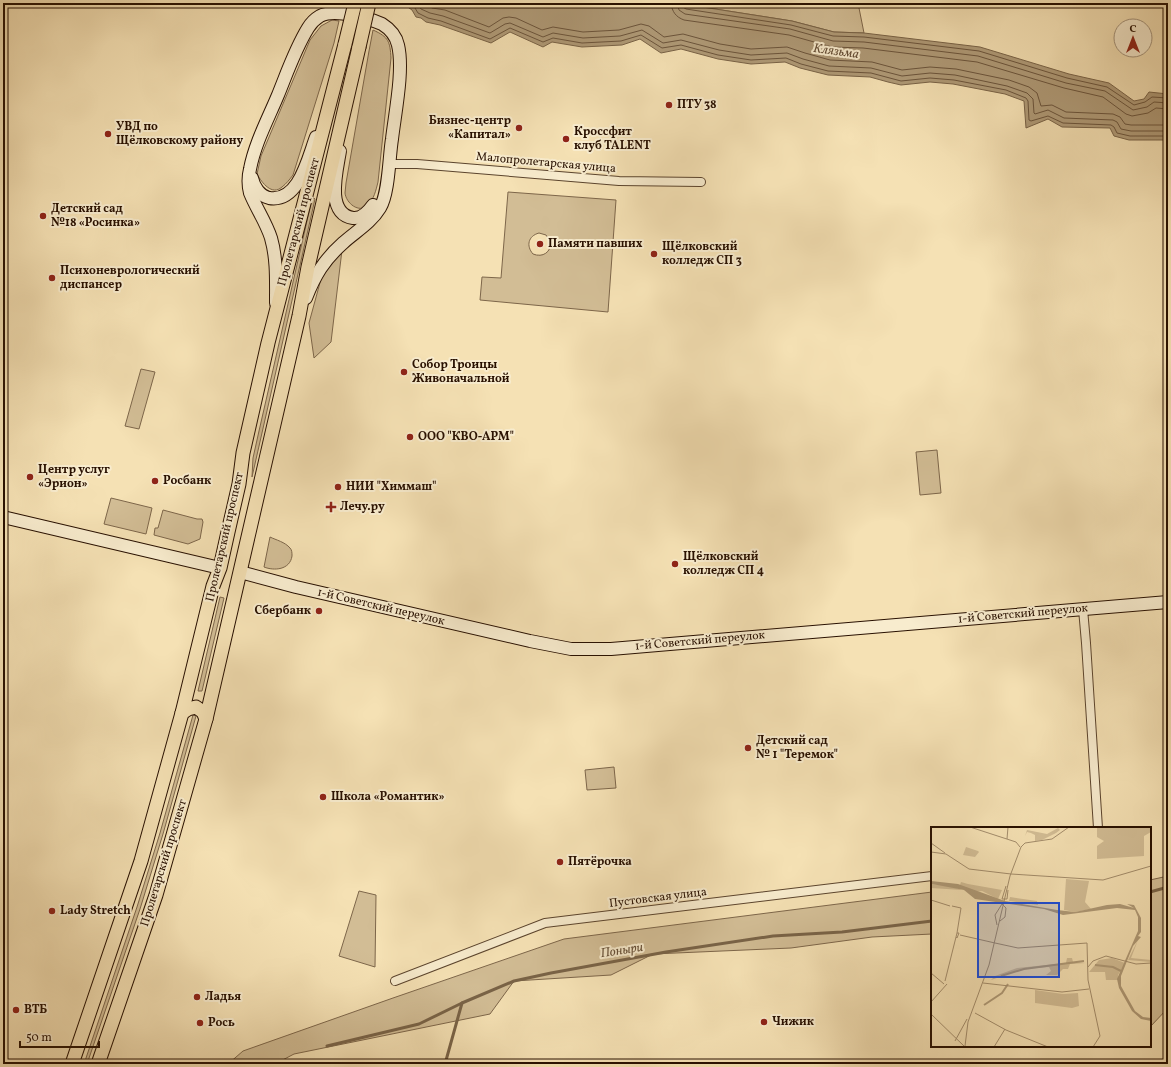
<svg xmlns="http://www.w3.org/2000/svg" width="1171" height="1067" viewBox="0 0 1171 1067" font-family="Vollkorn,serif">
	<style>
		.green { fill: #d2bd95; stroke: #7d664a; fill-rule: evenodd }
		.water { fill: #af9a77; stroke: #796347 }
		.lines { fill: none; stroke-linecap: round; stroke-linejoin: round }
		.shore { stroke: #6c553c; stroke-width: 1 }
		.stream { stroke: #796347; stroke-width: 3 }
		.street-casing { stroke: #5b442d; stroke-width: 10 }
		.secondary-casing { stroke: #281000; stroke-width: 14 }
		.primary-casing { stroke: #281000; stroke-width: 15 }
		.street { stroke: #f8ecce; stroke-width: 8 }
		.secondary { stroke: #f8ecce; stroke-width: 12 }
		.primary { stroke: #f5e1b4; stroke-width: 13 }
		.primary-bridge-casing { stroke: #281000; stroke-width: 15; stroke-linecap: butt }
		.primary-bridge { stroke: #f5e1b4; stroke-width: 13 }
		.poi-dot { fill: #8f2418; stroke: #f8ecce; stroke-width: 1.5 }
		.labels { text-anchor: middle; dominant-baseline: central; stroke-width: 4; stroke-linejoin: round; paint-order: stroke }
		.poi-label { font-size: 12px; font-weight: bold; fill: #281000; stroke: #f8ecce; text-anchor: start }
		.street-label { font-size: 12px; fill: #281000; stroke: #f8ecce }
		.water-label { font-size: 13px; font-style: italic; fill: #654e36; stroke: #f8ecce }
		.inset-river { fill: none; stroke: #af9a77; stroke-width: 2 }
		.inset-road { fill: none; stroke: #a38d6c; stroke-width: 1 }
		.view { fill: #1d4ed8; fill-opacity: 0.15; stroke: #1d4ed8; stroke-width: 2 }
		.inset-edge { fill: none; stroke: #281000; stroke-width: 2 }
	</style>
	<rect width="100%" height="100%" fill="#f5e1b4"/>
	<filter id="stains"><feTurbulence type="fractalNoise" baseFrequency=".005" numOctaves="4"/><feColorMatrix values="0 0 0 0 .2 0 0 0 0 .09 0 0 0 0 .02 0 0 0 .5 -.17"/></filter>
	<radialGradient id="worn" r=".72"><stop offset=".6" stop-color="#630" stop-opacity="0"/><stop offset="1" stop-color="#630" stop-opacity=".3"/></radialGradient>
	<g class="green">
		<path d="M 677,3 L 858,3 L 864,33 L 834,32 L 792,21 Z"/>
		<path d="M 332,20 L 339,21 L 334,43 L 293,175 C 290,179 286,184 282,187 C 272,196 262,183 257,174 L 261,156 L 310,40 L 321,26 Z"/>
		<path d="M 373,30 C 389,37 390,42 391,58 L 378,182 C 376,190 374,199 368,205 C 359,214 346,203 345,193 C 345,190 346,186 346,183 L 369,51 Z"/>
		<path d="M 508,192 L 616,200 L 608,312 L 480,300 L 482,277 L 501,278 ZM 539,233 L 546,235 L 551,242 C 551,252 543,258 533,254 C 526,246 528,236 539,233 Z"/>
		<path d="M 314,198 L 315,199 L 252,477 L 253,458 L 259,431 L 312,199 Z"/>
		<path d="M 342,250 L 331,342 L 314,358 L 309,323 L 321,279 L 324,270 Z"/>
		<path d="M 141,369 L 155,372 L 139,429 L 125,426 Z"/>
		<path d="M 937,450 L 941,493 L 920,495 L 916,452 Z"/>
		<path d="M 111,498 L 152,508 L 146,534 L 104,524 Z"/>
		<path d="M 163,510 L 197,519 L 202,519 L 203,522 L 200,539 L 188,544 L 154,535 L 155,528 L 158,528 Z"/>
		<path d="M 270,537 C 276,540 285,542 290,548 C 292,550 292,553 292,556 C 290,570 274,571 264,567 Z"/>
		<path d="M 220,597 L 224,598 L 202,691 L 198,691 Z"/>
		<path d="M 193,715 L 196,716 L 163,834 L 140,909 L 87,1064 L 84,1064 L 137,907 L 160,833 Z"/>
		<path d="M 614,767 L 616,788 L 587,790 L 585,770 Z"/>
		<path d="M 1168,876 L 1168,1008 L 1150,1027 L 1150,880 Z"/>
		<path d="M 359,891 L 376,895 L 375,967 L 339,956 Z"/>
		<path d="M 932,892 L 932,934 L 872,937 L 791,948 L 653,954 L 611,975 L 514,981 L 490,1014 L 294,1054 L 275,1064 L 228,1064 L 243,1051 L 393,998 L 564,939 Z"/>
	</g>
	<path class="water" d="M 402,3 L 677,3 L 792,21 L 834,32 L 864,33 L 980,47 L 1069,74 L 1109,83 L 1134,101 L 1144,99 L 1149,92 L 1168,94 L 1168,140 L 1129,140 L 1114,136 L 1110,128 L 1062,127 L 1048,119 L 1026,128 L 1024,101 L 1005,94 L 953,84 L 930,82 L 901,85 L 888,82 L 870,77 L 828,75 L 800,68 L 785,62 L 751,64 L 718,59 L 681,49 L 661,53 L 640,39 L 622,45 L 582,47 L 552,42 L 543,47 L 510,32 L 491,43 L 440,25 L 426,22 L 421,18 L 416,17 L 412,10 Z"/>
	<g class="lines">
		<g class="shore">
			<path d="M 410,3 L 415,8 L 418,13 L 428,18 L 441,21 L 490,39 L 510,28 L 543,42 L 553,38 L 582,43 L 621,41 L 641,35 L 662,48 L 681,45 L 718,55 L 751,60 L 786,58 L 801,64 L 828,71 L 871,73 L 901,81 L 930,78 L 954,80 L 1006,90 L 1026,98 L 1028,101 L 1029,120 L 1031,121 L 1048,116 L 1063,123 L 1111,125 L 1114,127 L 1117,133 L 1130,136 L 1168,136"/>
			<path d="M 417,3 L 421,9 L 430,13 L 443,16 L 490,33 L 505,24 L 510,23 L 543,37 L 553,33 L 583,38 L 620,36 L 642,30 L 663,43 L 681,40 L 719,50 L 751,55 L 787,53 L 803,59 L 829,66 L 871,68 L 902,76 L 930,73 L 955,75 L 1007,86 L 1027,93 L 1033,99 L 1034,113 L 1035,114 L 1048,110 L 1064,118 L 1113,120 L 1117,122 L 1121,129 L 1131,131 L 1168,131"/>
			<path d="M 425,3 L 432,8 L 445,10 L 489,27 L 503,18 L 509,17 L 516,18 L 542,30 L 553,27 L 583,32 L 619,30 L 641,24 L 649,26 L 664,37 L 683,34 L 720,44 L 751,49 L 787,47 L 805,53 L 830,60 L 872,62 L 902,70 L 930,67 L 956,69 L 1009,80 L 1029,87 L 1037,93 L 1041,106 L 1052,105 L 1066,112 L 1113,114 L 1120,117 L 1125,124 L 1131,125 L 1168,125"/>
			<path d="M 671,3 C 672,12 676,17 684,20 L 789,35 L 832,47 L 863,48 L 977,62 L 1064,88 L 1103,97 L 1126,114 L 1132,116 L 1148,113 L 1156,108 L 1168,109"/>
			<path d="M 677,3 L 679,10 L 685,14 L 790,29 L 833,41 L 864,42 L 978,56 L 1066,83 L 1105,91 L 1133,110 L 1147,107 L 1154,102 L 1168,103"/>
			<path d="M 682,3 L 683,7 L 686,9 L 791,25 L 833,36 L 864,37 L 979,51 L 1067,78 L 1107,87 L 1134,105 L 1145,102 L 1152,97 L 1168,98"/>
		</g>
		<g class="stream">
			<path d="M 1150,892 L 1168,887"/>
			<path d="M 327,1046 L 419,1024 L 462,1003 L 514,981 L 551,973 L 666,952 L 773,936 L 842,932 L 932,921"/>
			<path d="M 445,1064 L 462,1003"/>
		</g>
		<g class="street-casing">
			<g id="street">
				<path d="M 389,164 L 417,164 L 619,181 L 701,182"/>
				<path d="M 1083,609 L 1086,643 L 1098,828"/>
				<path d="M 395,981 L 545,923 L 932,876"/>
			</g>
		</g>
		<g class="secondary-casing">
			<g id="secondary">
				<path d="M 340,151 C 337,170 325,214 353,218 C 362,219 368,212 373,205"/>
				<path d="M 252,178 C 254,187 260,196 269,198 C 299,203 308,158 316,137"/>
				<path d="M 276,303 C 276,281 277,259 271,238 C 266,222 256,208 250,193 C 248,185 248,177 250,169 C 255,143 268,119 278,95 C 287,73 295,49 308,28 C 311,23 315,19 320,16 C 335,8 368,18 382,24 C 390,29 396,36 398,45 C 404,70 395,113 392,139 C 389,157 389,193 380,208 C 371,223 355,232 343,243 C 324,260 315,275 306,298"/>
				<path d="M 3,517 L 220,568"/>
				<path d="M 240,572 L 296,587 L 530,641 L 571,649 L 611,649 L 1168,602"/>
			</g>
		</g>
		<g class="primary-casing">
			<g id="primary">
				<path d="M 182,713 L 188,709 L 196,707 L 203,712 L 206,719"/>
				<path d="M 72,1064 L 141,861 L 182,713 L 213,586 L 220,568 L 228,532 L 239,484 L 243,453 L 268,343 L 345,44"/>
				<path d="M 98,1064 L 156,895 L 206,719 L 299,316 L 308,267 L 359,47"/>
			</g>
		</g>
		<use href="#street" class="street"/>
		<use href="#secondary" class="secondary"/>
		<use href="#primary" class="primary"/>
		<g class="primary-bridge-casing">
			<g id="primary-bridge">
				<path d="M 345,44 L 355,3"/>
				<path d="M 359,47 L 369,3"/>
			</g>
		</g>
		<use href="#primary-bridge" class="primary-bridge"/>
	</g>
	<g class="poi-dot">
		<circle cx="669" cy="105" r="4"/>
		<circle cx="519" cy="128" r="4"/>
		<circle cx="108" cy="134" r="4"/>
		<circle cx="566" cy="139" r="4"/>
		<circle cx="43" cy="216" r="4"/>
		<circle cx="540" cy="244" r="4"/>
		<circle cx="654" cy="254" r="4"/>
		<circle cx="52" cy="278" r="4"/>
		<circle cx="404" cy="372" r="4"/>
		<circle cx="410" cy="437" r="4"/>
		<circle cx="30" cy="477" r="4"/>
		<circle cx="155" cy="481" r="4"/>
		<circle cx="338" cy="487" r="4"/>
		<path d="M329 501h4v4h4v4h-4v4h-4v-4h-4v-4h4z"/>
		<circle cx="675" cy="564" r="4"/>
		<circle cx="319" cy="611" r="4"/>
		<circle cx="748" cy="748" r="4"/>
		<circle cx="323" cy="797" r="4"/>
		<circle cx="560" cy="862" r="4"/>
		<circle cx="52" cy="911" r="4"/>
		<circle cx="197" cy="997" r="4"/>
		<circle cx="16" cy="1010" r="4"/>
		<circle cx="764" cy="1022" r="4"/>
		<circle cx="200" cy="1023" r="4"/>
	</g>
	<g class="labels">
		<g class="poi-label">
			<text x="677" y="105">ПТУ 38</text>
			<text x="511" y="121" text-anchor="end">Бизнес-центр<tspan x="511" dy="14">«Капитал»</tspan></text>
			<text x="116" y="127">УВД по<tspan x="116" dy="14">Щёлковскому району</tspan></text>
			<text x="574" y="132">Кроссфит<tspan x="574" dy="14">клуб TALENT</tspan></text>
			<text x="51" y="209">Детский сад<tspan x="51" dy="14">№18 «Росинка»</tspan></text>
			<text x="548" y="244">Памяти павших</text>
			<text x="662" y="247">Щёлковский<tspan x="662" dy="14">колледж СП 3</tspan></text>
			<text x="60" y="271">Психоневрологический<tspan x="60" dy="14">диспансер</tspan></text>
			<text x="412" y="365">Собор Троицы<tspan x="412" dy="14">Живоначальной</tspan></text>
			<text x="418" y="437">ООО "КВО-АРМ"</text>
			<text x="38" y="470">Центр услуг<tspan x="38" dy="14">«Эрион»</tspan></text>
			<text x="163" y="481">Росбанк</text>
			<text x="346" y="487">НИИ "Химмаш"</text>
			<text x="340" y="507">Лечу.ру</text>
			<text x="683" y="557">Щёлковский<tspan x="683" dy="14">колледж СП 4</tspan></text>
			<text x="311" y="611" text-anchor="end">Сбербанк</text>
			<text x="756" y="741">Детский сад<tspan x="756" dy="14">№ 1 "Теремок"</tspan></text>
			<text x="331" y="797">Школа «Романтик»</text>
			<text x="568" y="862">Пятёрочка</text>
			<text x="60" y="911">Lady Stretch</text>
			<text x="205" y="997">Ладья</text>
			<text x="24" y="1010">ВТБ</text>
			<text x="772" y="1022">Чижик</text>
			<text x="208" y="1023">Рось</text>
		</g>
		<g class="street-label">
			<text transform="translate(546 163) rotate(5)">Малопролетарская улица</text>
			<text transform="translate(299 222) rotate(-75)">Пролетарский проспект</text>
			<text transform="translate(225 537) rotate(-77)">Пролетарский проспект</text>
			<text transform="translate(381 607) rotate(13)">1-й Советский переулок</text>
			<text transform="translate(1023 614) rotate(-5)">1-й Советский переулок</text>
			<text transform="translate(700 641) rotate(-5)">1-й Советский переулок</text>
			<text transform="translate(164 863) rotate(-73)">Пролетарский проспект</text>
			<text transform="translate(658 898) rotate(-7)">Пустовская улица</text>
		</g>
		<g class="water-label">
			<text transform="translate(836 52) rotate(8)">Клязьма</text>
			<text transform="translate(622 951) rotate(-9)">Поныри</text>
		</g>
	</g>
	<g transform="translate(931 827)">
		<rect width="220" height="220" fill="#f5e1b4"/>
		<path d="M 166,0 L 220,0 L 220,5 L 213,9 L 213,29 L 166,32 L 166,19 L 173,14 L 166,10 ZM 127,1 L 129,3 L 125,6 L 111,13 L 104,14 L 104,8 L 100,6 L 96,5 L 94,9 L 96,3 L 116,7 ZM 35,20 L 47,24 L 48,25 L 44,30 L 32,28 ZM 135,52 L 158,54 L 154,75 L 160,82 L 144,85 L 133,83 ZM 30,55 L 37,57 L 71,63 L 67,72 L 51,64 L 43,65 L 32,61 L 29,58 ZM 0,57 L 20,59 L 31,63 L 0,61 ZM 79,70 L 106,74 L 107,78 L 78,74 ZM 207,113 L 200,131 L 220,133 L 220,135 L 197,133 ZM 136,131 L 141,131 L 142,135 L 155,136 L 139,137 L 137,142 L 132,142 L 126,148 L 115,148 L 120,144 L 118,140 L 92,142 L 60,153 L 64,149 L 86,141 L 135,136 ZM 181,131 L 194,136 L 187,148 L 187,153 L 175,153 L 174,145 L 158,145 L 168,133 ZM 104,163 L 132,167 L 147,166 L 148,179 L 141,181 L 104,176 Z" fill="#d2bd95"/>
		<path d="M 0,54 L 27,57 L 74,74 L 126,83 L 144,85 L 176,78 L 189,77 L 203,81 L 196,77 L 203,78 L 210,91 L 210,105 L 207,109 L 210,110 L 202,119 L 190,149 L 190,159 L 204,184 L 212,190 L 220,191 L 220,194 L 210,192 L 201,184 L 188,161 L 186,152 L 207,104 L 207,90 L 204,83 L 186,81 L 132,88 L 113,82 L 44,72 L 33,63 L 1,57 Z" fill="#af9a77"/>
		<path class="inset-river" d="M 164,138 L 182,140 L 190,144M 70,149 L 93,142 L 153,134M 53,178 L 71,166 L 77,157"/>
		<path class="inset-road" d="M 39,0 L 85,15 L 89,20M 76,12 L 77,0M 0,16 L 14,26M 0,25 L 15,27 L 38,42 L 80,47M 80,47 L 172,53 L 220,39M 75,59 L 71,72 L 76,72 L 77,63M 0,73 L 19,79M 21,79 L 30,81 L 26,106M 66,98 L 64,88 L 71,77 L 75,81 L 74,90 L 69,94M 26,106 L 28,106 L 26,111 L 25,110 ZM 29,108 L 64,116M 64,116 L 87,121 L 156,116 L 157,153 L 169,209 L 162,220M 157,140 L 162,134 L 175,129 L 205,137 L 220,136M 0,146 L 13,157M 14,154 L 25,110M 52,156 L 131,165 L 158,162M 0,175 L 16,157M 44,186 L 75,203 L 117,220M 0,187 L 34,220M 24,214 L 36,192M 34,219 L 37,195 L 58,138 L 79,49 L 90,20 L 94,16 L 121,12 L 138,0M 63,220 L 74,202"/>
		<path class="view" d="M 47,76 L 128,76 L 128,150 L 47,150 Z"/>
		<rect width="220" height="220" class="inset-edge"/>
	</g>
	<rect width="1171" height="1067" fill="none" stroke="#f5e1b4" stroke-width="16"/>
	<rect x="4" y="4" width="1163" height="1059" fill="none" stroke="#281000" stroke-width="2"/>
	<rect x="8" y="8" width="1155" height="1051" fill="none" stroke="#281000"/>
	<g transform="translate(1133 38)"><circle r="19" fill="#f8ecce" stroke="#a5947c"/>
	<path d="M0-3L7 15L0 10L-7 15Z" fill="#8f2418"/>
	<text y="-6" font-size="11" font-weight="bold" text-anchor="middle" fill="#281000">С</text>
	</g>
	<path d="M20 1041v6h79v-6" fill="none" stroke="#281000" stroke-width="2"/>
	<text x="26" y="1041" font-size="12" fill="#281000" stroke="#f8ecce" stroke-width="3" paint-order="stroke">50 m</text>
	<rect width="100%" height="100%" filter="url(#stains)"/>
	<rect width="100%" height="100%" fill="url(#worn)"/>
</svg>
